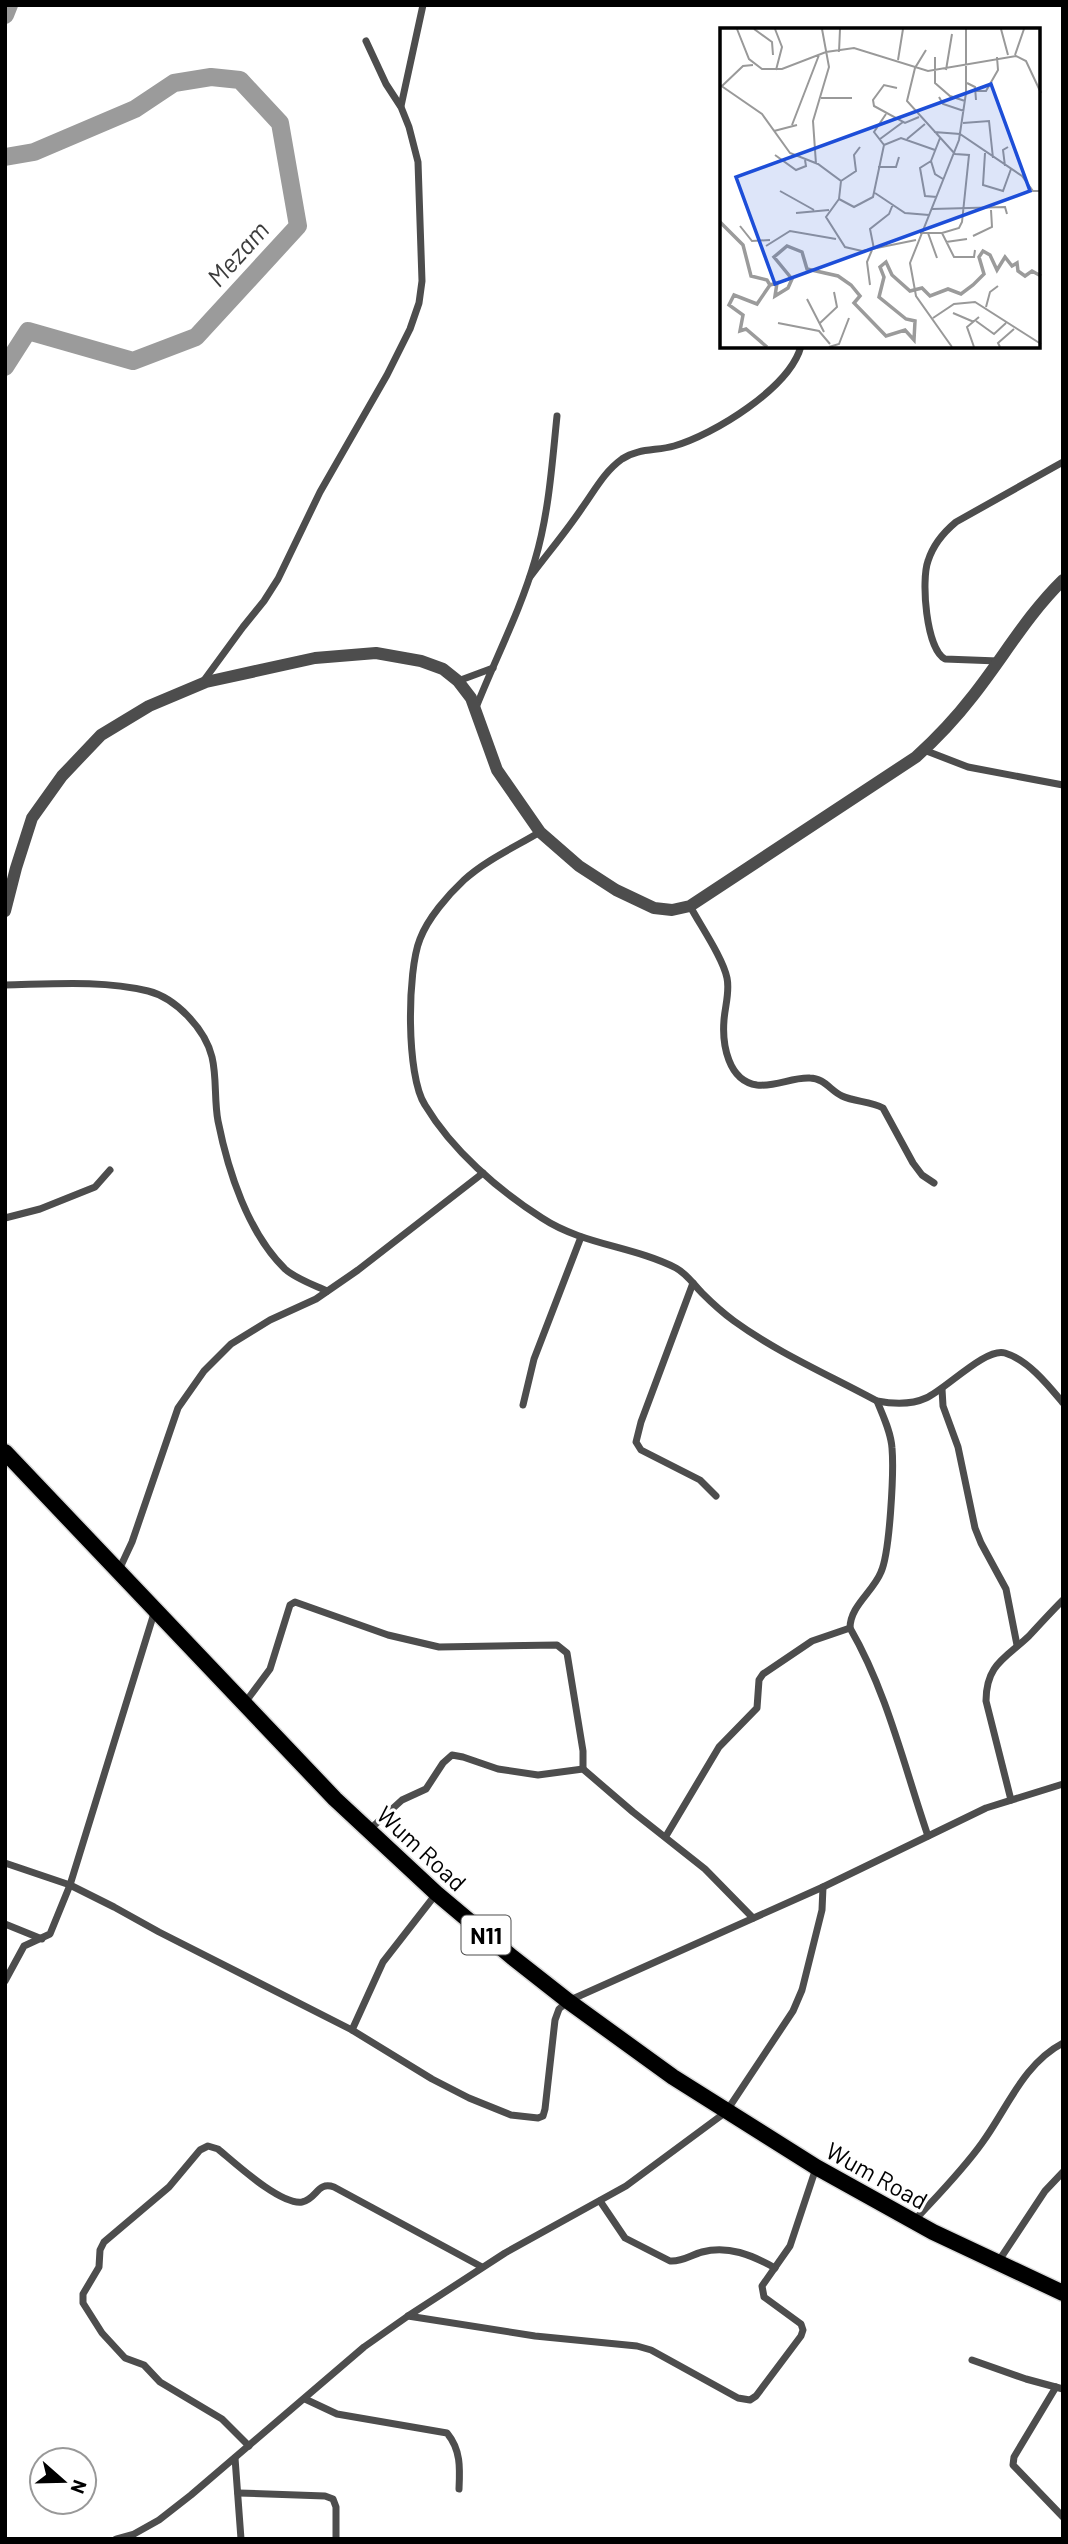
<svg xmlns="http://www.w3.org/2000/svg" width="1068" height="2544" viewBox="0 0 1068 2544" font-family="Barlow,sans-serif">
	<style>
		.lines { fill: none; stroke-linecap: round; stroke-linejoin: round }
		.river { stroke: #9b9b9b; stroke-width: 18 }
		.trunk-casing { stroke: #dbdbdb; stroke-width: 19 }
		.minor { stroke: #4d4d4d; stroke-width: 7 }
		.tertiary { stroke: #4d4d4d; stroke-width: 12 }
		.trunk { stroke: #000; stroke-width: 16 }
		.labels { text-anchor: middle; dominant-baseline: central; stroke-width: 6; stroke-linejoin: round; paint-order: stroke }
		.shield { fill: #fff; stroke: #4c4c4c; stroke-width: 2 }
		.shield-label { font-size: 23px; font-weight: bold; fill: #000 }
		.street-label { font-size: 24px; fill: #000; stroke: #fff }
		.water-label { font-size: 26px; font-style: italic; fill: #3c3c3c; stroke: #fff }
		.inset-river { fill: none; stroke: #9b9b9b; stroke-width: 3.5 }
		.inset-road { fill: none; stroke: #999; stroke-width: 2 }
		.view { fill: #1d4ed8; fill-opacity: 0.15; stroke: #1d4ed8; stroke-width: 3.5 }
		.inset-edge { fill: none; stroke: #000; stroke-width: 3.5 }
	</style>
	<rect width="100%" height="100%" fill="#fff"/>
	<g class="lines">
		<g class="river">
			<path d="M 5,15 L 9,5"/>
			<path d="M 5,157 L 34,152 L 135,109 L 174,83 L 211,77 L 240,80 L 280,123 L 298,226 L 196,337 L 133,361 L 28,331 L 5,367"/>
		</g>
		<g class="trunk-casing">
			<path id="trunk" d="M 5,1452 L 335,1799 L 436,1893 L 512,1957 L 568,2001 L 673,2077 L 816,2167 L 933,2232 L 1063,2293"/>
		</g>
		<g class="minor">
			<path d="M 401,106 L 423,5"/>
			<path d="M 530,577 C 547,554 566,532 582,508 C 595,490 604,472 622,459 C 638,448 657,451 674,446 C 713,435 790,388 801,346"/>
			<path d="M 998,661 L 945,659 C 926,649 921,580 928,561 C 933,545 944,532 956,522 L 1063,462"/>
			<path d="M 458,681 L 493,668"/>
			<path d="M 202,683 L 243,627 L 264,601 L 278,579 L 320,492 L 387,375 L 410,329 L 419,303 L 422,281 L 418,162 L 409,127 L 401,107 L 386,84 L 366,41"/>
			<path d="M 475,710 C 495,659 520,612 535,560 C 549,513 552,464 557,416"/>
			<path d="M 924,750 L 968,767 L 1063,785"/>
			<path d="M 540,832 C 515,847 486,860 464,880 C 448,895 428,918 420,939 C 407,971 406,1076 425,1105 C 452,1150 498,1190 542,1218 C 583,1245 633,1246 676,1268 C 687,1274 694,1285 702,1293 C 712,1303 723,1313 734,1321 C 778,1353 829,1375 877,1401 C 893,1404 911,1405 926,1398 C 946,1389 986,1347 1005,1353 C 1028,1360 1048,1385 1063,1403"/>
			<path d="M 690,906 C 700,925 723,958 727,978 C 730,992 725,1006 724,1020 C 722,1044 728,1081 757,1085 C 776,1087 792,1077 810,1078 C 824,1078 831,1091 842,1096 C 855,1102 870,1101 883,1108 L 913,1163 L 922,1175 L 934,1183"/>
			<path d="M 5,985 C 53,984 102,980 148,991 C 176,998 205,1029 212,1057 C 217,1078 214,1100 218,1121 C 228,1171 248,1233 285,1269 C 296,1279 314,1285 327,1291"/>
			<path d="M 5,1218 L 40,1209 L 95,1187 L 110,1170"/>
			<path d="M 693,1283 L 641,1422 L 636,1442 L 641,1450 L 700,1480 L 716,1496"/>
			<path d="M 942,1389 L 943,1406 L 958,1447 L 975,1528 L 981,1543 L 1006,1589 L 1017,1645"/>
			<path d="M 877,1401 C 883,1416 891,1432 892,1448 C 894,1471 890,1552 881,1572 C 873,1592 850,1606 850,1628 C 887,1692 904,1766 928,1836"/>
			<path d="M 523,1405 L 534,1359 L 581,1237"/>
			<path d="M 118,1572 L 132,1542 L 178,1408 L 204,1371 L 231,1344 L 270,1320 L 316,1299 L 358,1270 L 483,1173"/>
			<path d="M 244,1704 L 270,1669 L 290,1605 L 295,1602 L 388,1635 L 439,1647 L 557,1645 L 567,1653 L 583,1751 L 583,1769"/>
			<path d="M 1011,1800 L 986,1701 C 986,1664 1006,1658 1029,1636 C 1040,1624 1051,1612 1063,1600"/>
			<path d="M 369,1830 L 402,1800 L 426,1789 L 443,1763 L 452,1755 L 463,1757 L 498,1769 L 538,1775 L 583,1769 L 633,1812 L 705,1869 L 753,1918"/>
			<path d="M 666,1836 L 719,1747 L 757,1708 L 759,1680 L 763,1674 L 812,1641 L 850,1628"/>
			<path d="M 5,1863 L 70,1885 L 114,1907 L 159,1932 L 352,2030 L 432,2079 L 469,2098 L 511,2115 L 538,2118 L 543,2116 L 545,2109 L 555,2020 L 559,2009 L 568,2001 L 823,1887 L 986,1808 L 1063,1784"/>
			<path d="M 5,1924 L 42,1939"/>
			<path d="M 5,1981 L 24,1946 L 50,1934 L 70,1885 L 155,1610"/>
			<path d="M 352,2030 L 383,1962 L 436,1894"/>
			<path d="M 600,2201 L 625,2238 L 670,2261 C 682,2262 691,2255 702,2252 C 728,2245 752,2255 775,2268"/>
			<path d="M 914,2221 C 937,2196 962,2171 982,2143 C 1007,2109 1023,2064 1063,2043"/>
			<path d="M 998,2262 L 1045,2191 L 1063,2172"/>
			<path d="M 408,2316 L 535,2336 L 637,2346 L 651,2350 L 738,2398 L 750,2400 L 756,2396 L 801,2336 L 803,2330 L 801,2324 L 764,2297 L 762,2286 L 790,2246 L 816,2168"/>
			<path d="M 972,2360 L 1026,2379 L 1063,2389"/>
			<path d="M 1056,2387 L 1014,2457 L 1013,2465 L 1063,2517"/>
			<path d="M 305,2399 L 337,2414 L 447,2433 C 461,2450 460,2468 459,2489"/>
			<path d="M 249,2446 L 222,2419 L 160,2382 L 144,2365 L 125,2358 L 102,2333 L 83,2303 L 83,2294 L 99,2267 L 100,2250 L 104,2242 L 169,2187 L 200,2150 L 208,2146 L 218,2149 C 235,2163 280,2205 302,2202 C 317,2199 317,2181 334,2187 L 482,2267"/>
			<path d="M 235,2458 L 241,2539"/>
			<path d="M 238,2493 L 325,2496 L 333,2499 L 336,2507 L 336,2539"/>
			<path d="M 116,2539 L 134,2534 L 159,2520 L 191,2495 L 364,2347 L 408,2316 L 505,2253 L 626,2186 L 726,2112 L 793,2011 L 802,1990 L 822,1910 L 823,1887"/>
		</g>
		<path class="tertiary" d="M 5,911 L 16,868 L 32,818 L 62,776 L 101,735 L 149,706 L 206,682 L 315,658 L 376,653 L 421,661 L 443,669 L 458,681 L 471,698 L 497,770 L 540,832 L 579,866 L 616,890 L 654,908 L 672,910 L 690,906 L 916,757 C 937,738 955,719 972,697 C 1003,658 1027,615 1063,580"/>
		<use href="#trunk" class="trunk"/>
	</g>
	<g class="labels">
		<rect class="shield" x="461.5" y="1915.5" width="49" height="39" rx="5"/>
		<g class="shield-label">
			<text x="486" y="1935">N11</text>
		</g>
		<g class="street-label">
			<text transform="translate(422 1848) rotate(43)">Wum Road</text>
			<text transform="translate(877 2175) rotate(29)">Wum Road</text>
		</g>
		<g class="water-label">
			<text transform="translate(237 253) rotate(-48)">Mezam</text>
		</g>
	</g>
	<g transform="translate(720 28)">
		<rect width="320" height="320" fill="#fff"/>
		<path class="inset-river" d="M 0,194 L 23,217 L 31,248 L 47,252 L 50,257 L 37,276 L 14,267 L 9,277 L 23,287 L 20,303 L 26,301 L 47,319M 50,257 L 57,255 L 55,268 L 68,260 L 72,251 L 54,229 L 67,218 L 82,224 L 87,241 L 118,248 L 131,257 L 140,268 L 134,275 L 166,308 L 185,302 L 194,312 L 195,293 L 186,291 L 159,269 L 164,249 L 160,239 L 166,234 L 172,247 L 190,263 L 202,260 L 210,268 L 228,261 L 241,266 L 253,257 L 264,246 L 259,229 L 263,223 L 270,227 L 277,242 L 285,229 L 292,238 L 297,235 L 298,243 L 305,248 L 312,243 L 321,248"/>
		<path class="inset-road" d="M 17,1 L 29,31 L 42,41 L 62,41 L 106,24 L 134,20 L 208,43 L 296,28 L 306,33 L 321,65M 34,1 L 52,14 L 53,27M 55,1 L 62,19 L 56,42M 281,1 L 288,27M 206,22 L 195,40 L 187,73 L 235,126 L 249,127 L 242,194 L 239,200 L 222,205M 119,24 L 120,1M 295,27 L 304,1M 215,29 L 215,55 L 230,68 L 245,73M 178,32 L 183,1M 226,42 L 232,6M 247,55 L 255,59 L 256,72M 0,57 L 42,86 L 70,125 L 98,136 L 121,153 L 119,171 L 106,189 L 125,219 L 142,223 L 196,212M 2,58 L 23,38 L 33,37M 177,60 L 164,57 L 153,72 L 154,78 L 185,95 L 199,89M 256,63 L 266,63 L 278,42 L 277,29M 219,69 L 223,76 L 244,83M 101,70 L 132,70M 243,95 L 269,93 L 273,130M 72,97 L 99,27M 54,103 L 77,97M 214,104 L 240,106 L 302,148 L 313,163 L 321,163M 220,110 L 211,133 L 215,146 L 223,151M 160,111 L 183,94M 187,111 L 205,96M 164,117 L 181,110 L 215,122M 265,125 L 263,157 L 283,163 L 291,141M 55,127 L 76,142 L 86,138 L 85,132M 211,133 L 200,140 L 205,168 L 217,169M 96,136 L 93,93 L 109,39 L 102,1M 285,138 L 283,122 L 288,119M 158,139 L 176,139 L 179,129M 121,153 L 136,143 L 134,127 L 140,119M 60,163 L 94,182M 155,165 L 185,185 L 209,187M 119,171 L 134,179 L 153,169 L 164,117 L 154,104 L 166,86M 212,181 L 285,179 L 287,186M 76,185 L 109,182M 20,198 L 32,213 L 50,212M 200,205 L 222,205 L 234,229 L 254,229 L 255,222M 208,205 L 217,230M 253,208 L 272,199 L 271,182M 226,214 L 247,211M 46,218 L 70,203 L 116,211M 154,221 L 150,201 L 169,186 L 173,176M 150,257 L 147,234 L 152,222M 87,271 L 104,304M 266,279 L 270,264 L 278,258M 233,285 L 254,294M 213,290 L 234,276 L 255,274 L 321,316M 256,293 L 274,306 L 286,295M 58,295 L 99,303 L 110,316M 100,295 L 117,279 L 114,264M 109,319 L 119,316 L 129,290M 232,319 L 196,268 L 190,235 L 239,112 L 246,65 L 246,1M 254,319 L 247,299 L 259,289M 280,319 L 278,315 L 294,301"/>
		<path class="view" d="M 271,56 L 310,163 L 55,256 L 16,149 Z"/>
		<rect width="320" height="320" class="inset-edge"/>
	</g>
	<rect width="1068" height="2544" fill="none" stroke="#000000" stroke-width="14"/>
	<g transform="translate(63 2481) rotate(110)"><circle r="33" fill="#ffffff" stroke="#999999" stroke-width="2"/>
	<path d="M0-5L12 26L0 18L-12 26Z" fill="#000000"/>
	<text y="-10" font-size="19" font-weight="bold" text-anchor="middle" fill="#000000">N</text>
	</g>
</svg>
